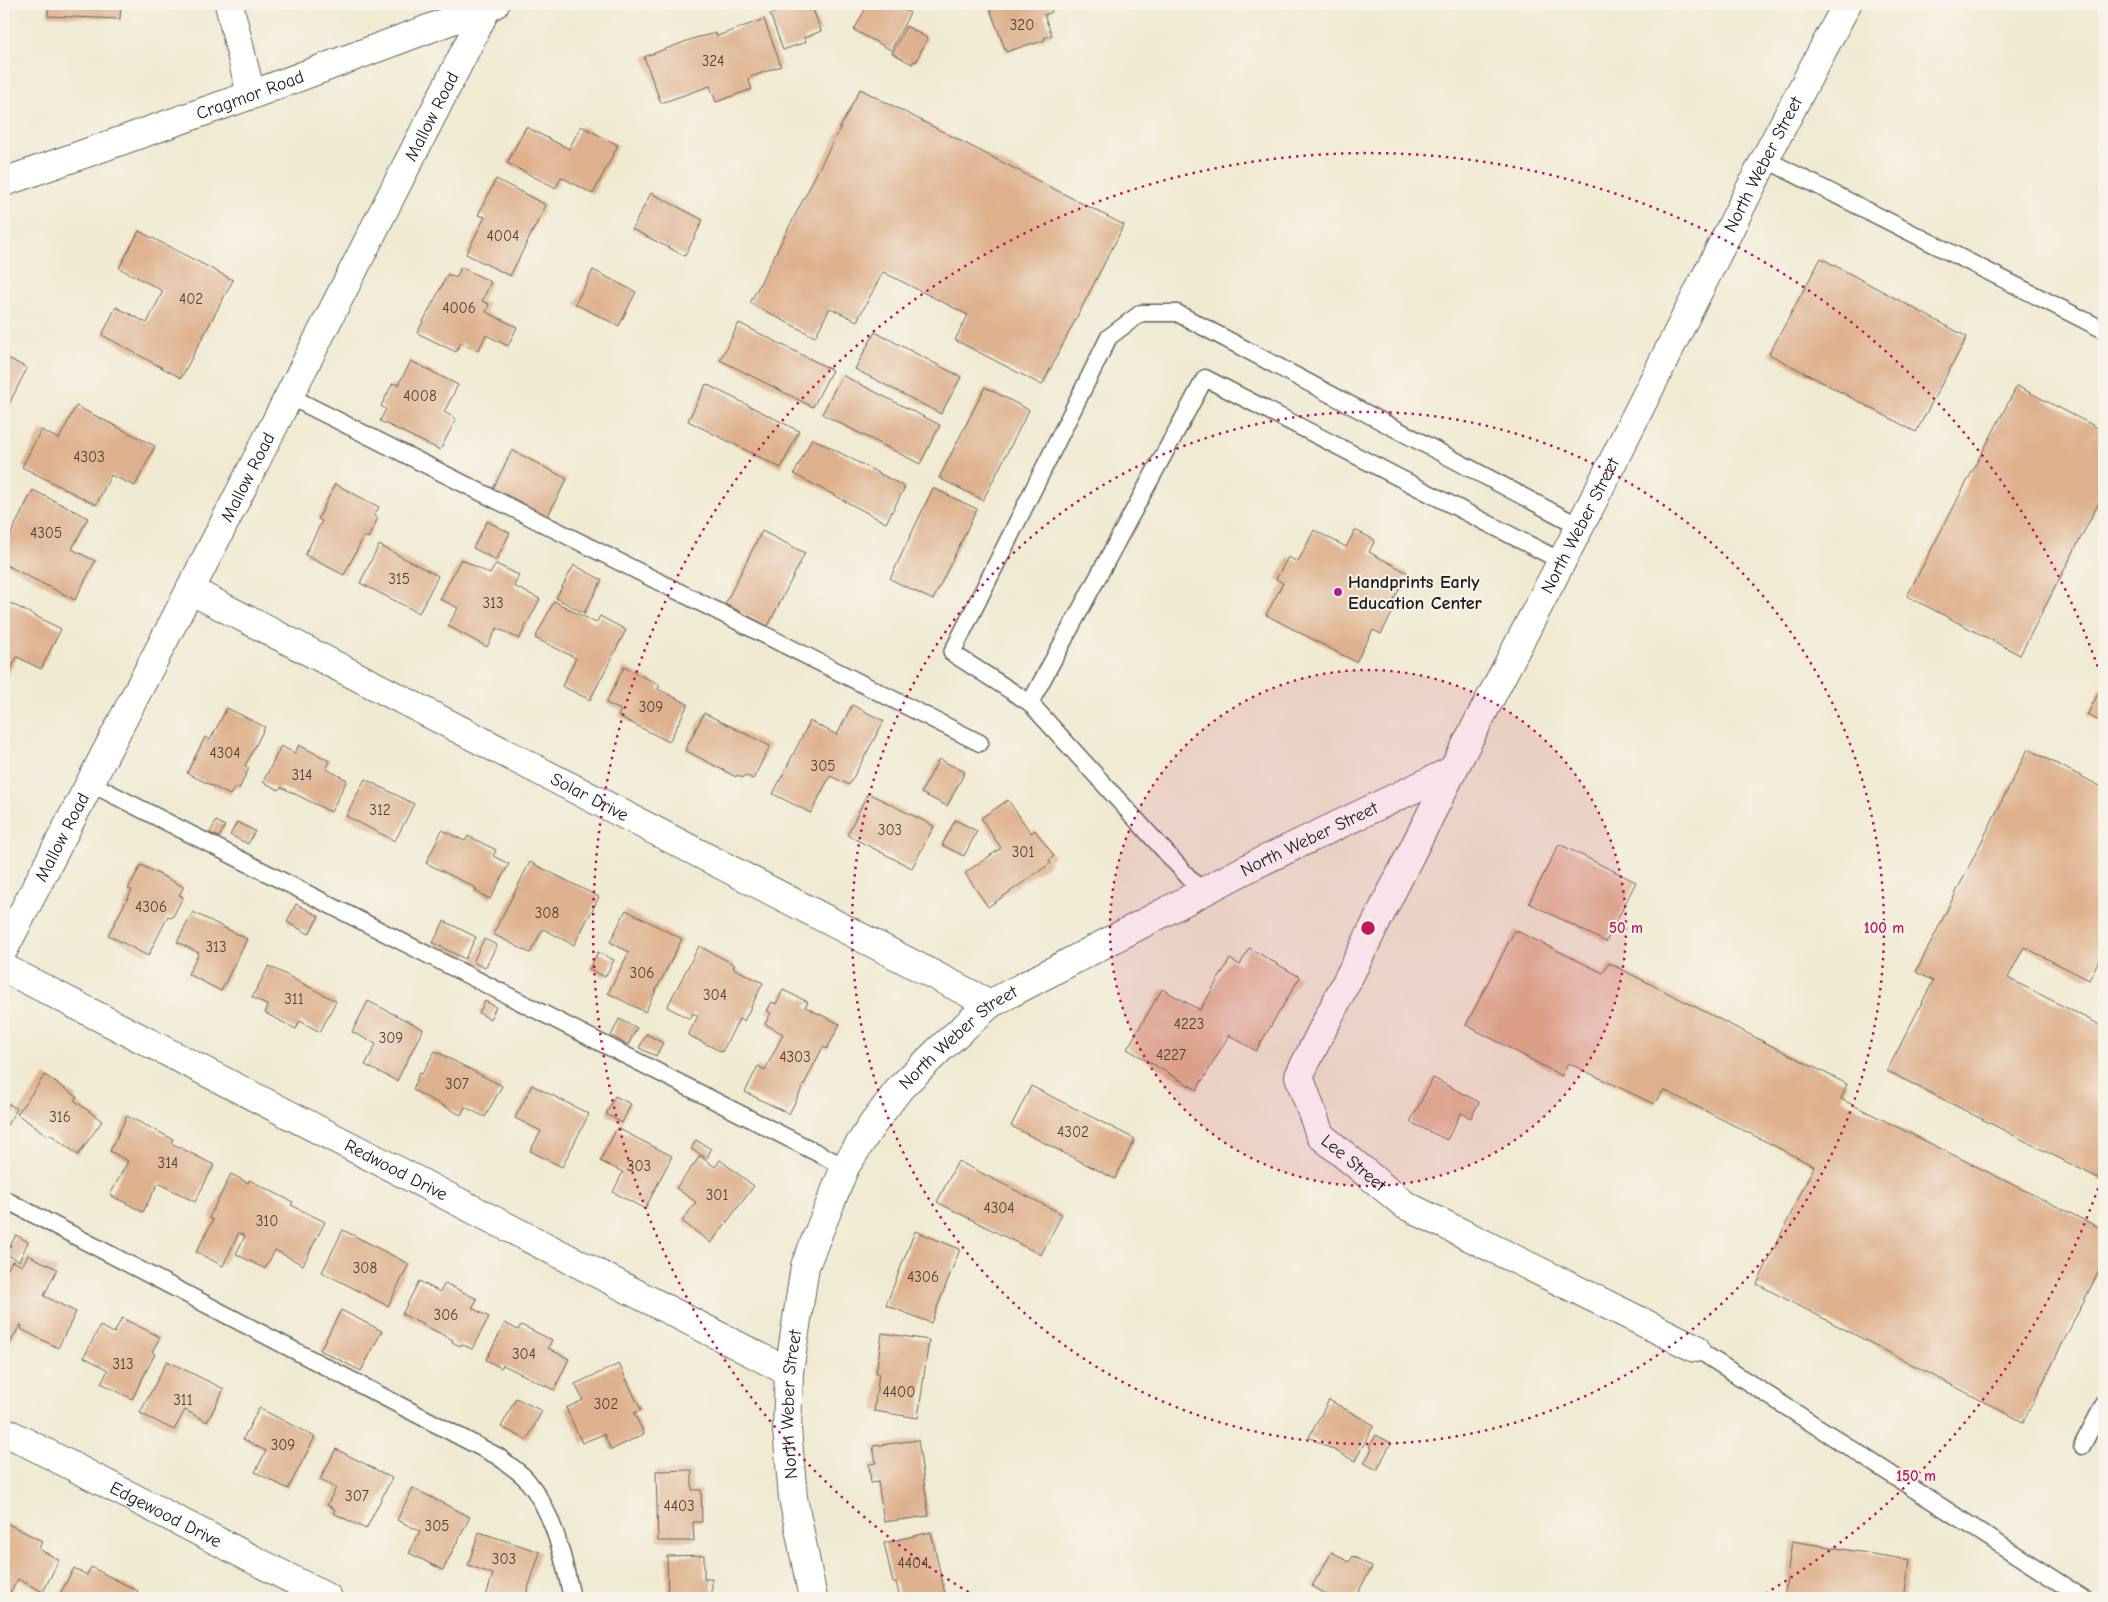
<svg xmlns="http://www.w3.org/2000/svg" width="2108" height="1602" viewBox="0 0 2108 1602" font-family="'Comic Neue',sans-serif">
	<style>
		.building { fill: #deb18e }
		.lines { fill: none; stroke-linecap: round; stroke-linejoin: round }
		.service-casing { stroke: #66645c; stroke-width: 19 }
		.minor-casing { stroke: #66645c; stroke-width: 30 }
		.service { stroke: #fff; stroke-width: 16 }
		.minor { stroke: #fff; stroke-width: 28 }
		.ring { fill: none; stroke: #c2185b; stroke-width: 2.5; stroke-dasharray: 2.5 5 }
		.poi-dot { fill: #b5179e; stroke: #f7f3e8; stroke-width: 2 }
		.labels { text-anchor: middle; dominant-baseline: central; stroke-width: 4; stroke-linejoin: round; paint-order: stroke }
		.number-label { font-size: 15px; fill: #4c4138 }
		.street-label { font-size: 18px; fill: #1c1c1c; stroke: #f7f3e8 }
		.poi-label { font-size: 18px; font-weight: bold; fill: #1c1c1c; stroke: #f7f3e8; text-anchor: start }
		.centre { fill: #c2185b; stroke: #f7f3e8; stroke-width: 2.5 }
		.ring-label { font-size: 15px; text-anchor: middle; font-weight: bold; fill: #c2185b; stroke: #f7f3e8; stroke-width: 4; stroke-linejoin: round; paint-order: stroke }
	</style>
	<rect width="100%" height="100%" fill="#f7f3e8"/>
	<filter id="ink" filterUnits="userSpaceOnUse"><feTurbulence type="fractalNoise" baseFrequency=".02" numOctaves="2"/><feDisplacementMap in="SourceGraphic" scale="10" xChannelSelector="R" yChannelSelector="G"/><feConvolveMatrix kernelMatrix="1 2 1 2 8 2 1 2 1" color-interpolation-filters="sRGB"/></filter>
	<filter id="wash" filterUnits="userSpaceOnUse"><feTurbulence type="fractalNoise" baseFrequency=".0096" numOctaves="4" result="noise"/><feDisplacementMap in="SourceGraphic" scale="20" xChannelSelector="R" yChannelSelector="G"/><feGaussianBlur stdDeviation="1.12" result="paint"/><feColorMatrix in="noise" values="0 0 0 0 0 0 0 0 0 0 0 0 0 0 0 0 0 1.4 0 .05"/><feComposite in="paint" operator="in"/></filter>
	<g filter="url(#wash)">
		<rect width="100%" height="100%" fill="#f0ead2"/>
		<g id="blocks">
			<g class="building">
				<path d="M 48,4 L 121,4 L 120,19 L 48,16 Z"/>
				<path d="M 800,4 L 811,4 L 821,31 L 804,38 L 806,42 L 783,50 L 770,14 Z"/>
				<path d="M 868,4 L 892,4 L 910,13 L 891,50 L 854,30 Z"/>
				<path d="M 988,4 L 1049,4 L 1052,12 L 1044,15 L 1052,35 L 1044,38 L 1045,40 L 1033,44 L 1033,43 L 1006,52 Z"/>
				<path d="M 764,19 L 781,66 L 748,78 L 752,89 L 716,102 L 710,86 L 661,103 L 644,57 L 695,38 L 716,33 L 717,36 Z"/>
				<path d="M 906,26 L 926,37 L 927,39 L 916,62 L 914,61 L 912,64 L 892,53 Z"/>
				<path d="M 860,89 L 1124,225 L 1042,385 L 955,340 L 968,315 L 883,272 L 857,321 L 830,308 L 815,337 L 750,303 Z"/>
				<path d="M 581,126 L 618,145 L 593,194 L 561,177 L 556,188 L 507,163 L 526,127 L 569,149 Z"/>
				<path d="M 496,179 L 546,205 L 510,276 L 466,254 L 485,217 L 478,215 Z"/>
				<path d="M 651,193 L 703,220 L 685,256 L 632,229 Z"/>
				<path d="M 139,231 L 233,280 L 181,378 L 102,335 L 116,307 L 147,323 L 163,291 L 119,268 Z"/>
				<path d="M 1821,258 L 1967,337 L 1916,432 L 1769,354 Z"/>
				<path d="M 461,267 L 491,282 L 482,301 L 489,304 L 486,312 L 517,327 L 508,346 L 486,335 L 478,351 L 461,343 L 456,352 L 417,333 L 448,274 L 456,278 Z"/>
				<path d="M 593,270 L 636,292 L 619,326 L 575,304 Z"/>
				<path d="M 739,323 L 832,370 L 813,407 L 720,360 Z"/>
				<path d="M 875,332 L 961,377 L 941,414 L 855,369 Z"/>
				<path d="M 4,356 L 27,368 L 4,414 Z"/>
				<path d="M 411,361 L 458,385 L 444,412 L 456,419 L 440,450 L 380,421 L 386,409 L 381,406 L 393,383 L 398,385 Z"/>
				<path d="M 842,375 L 940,425 L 920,464 L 822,414 Z"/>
				<path d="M 706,384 L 799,431 L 781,468 L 688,421 Z"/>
				<path d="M 2017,386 L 2104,431 L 2104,493 L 2020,655 L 1907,596 Z"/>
				<path d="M 985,387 L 1029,410 L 983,500 L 939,478 Z"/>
				<path d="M 76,406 L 155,446 L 135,486 L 111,475 L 96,505 L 22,467 L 41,430 L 59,439 Z"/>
				<path d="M 812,438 L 905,487 L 886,523 L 794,474 Z"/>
				<path d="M 512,450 L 567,479 L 546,519 L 492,491 Z"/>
				<path d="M 335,484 L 379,507 L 374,516 L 378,518 L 368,538 L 364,536 L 344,575 L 305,555 L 322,521 L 318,519 Z"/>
				<path d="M 933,488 L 977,509 L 933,600 L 890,579 Z"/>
				<path d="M 33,490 L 88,518 L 72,549 L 95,561 L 75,600 L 4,564 L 4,547 Z"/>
				<path d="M 487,521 L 510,533 L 496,560 L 473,548 Z"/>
				<path d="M 1314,530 L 1346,547 L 1355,530 L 1375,540 L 1369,552 L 1408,573 L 1393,601 L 1397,604 L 1381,634 L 1373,630 L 1356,662 L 1266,615 L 1283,583 L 1276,579 L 1288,557 L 1298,562 Z"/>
				<path d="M 762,531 L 805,553 L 768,626 L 725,604 Z"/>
				<path d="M 379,545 L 438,576 L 419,613 L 360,583 Z"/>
				<path d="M 461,559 L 490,574 L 496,564 L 519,575 L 514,586 L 540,599 L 519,639 L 497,628 L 487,647 L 448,626 L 458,608 L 440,599 Z"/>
				<path d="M 574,565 L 602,580 L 584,613 L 556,598 Z"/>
				<path d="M 4,600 L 61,629 L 41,669 L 17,657 L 4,683 Z"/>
				<path d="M 554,601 L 596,623 L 600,616 L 626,630 L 590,700 L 562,686 L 576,658 L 535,638 Z"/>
				<path d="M 624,667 L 660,685 L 658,689 L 688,704 L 669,742 L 618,716 L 621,710 L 606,703 Z"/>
				<path d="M 2104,682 L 2104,723 L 2087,715 Z"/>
				<path d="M 852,705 L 884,721 L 849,785 L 830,776 L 811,813 L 773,794 L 810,721 L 837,735 Z"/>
				<path d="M 227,708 L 265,727 L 245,766 L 249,768 L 239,789 L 235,787 L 230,795 L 187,773 L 205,737 L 210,740 Z"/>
				<path d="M 704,713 L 770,746 L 753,779 L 745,775 L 743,778 L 737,775 L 736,777 L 685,750 Z"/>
				<path d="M 299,745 L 330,761 L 326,769 L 347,780 L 331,812 L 281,787 L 279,790 L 263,782 L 281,746 L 295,753 Z"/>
				<path d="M 2028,749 L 2104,788 L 2104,950 L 2089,980 L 2024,947 L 2008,978 L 2104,1027 L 2104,1181 L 1887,1071 L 1933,981 L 1916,972 Z"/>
				<path d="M 939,759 L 965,772 L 947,806 L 921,793 Z"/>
				<path d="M 365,779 L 414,804 L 395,841 L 346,816 Z"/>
				<path d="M 868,793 L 934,826 L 912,868 L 847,835 Z"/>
				<path d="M 1008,800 L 1031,833 L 1035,830 L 1054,856 L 1049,860 L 1051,863 L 988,907 L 965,873 L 1001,848 L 981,818 Z"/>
				<path d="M 955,820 L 977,831 L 964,856 L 942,845 Z"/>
				<path d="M 216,821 L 225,826 L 219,837 L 210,833 Z"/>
				<path d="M 237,822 L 255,831 L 248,844 L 230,835 Z"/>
				<path d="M 442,830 L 465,841 L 468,836 L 496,850 L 493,856 L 509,864 L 490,899 L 475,891 L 476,888 L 426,863 Z"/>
				<path d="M 1559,844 L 1636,882 L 1606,942 L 1529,903 Z"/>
				<path d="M 530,862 L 599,897 L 574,945 L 543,929 L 530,953 L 493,934 Z"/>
				<path d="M 141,865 L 184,887 L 179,895 L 183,897 L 172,918 L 168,916 L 148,956 L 108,935 L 132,890 L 128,889 Z"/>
				<path d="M 296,904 L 319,916 L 309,934 L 287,922 Z"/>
				<path d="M 626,910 L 682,939 L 645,1012 L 608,993 L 629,952 L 610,942 Z"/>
				<path d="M 193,912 L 247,939 L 221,991 L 188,974 L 199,953 L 177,942 Z"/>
				<path d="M 444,921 L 476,937 L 465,959 L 433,943 Z"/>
				<path d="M 1515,930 L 1603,973 L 1609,963 L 1847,1084 L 1841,1099 L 2104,1230 L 2104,1261 L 2023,1422 L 1757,1284 L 1814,1166 L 1664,1090 L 1654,1104 L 1568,1063 L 1562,1076 L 1466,1025 Z"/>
				<path d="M 484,939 L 497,945 L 485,968 L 473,962 Z"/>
				<path d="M 699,946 L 735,965 L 733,968 L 763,983 L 744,1021 L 739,1019 L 722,1052 L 688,1035 L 698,1016 L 693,1013 L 690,1019 L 667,1007 Z"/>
				<path d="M 1249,948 L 1300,977 L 1256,1051 L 1229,1035 L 1197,1090 L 1127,1049 L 1162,989 L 1200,1010 L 1230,959 L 1240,965 Z"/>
				<path d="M 598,952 L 614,960 L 605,977 L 589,969 Z"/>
				<path d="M 269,966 L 336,1001 L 320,1032 L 300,1021 L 296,1029 L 265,1013 L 268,1006 L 252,997 Z"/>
				<path d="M 783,990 L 808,1002 L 805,1007 L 840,1024 L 827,1049 L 823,1047 L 789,1114 L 745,1092 L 758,1066 L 765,1070 L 783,1034 L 765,1024 L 771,1013 L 767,1011 L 772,1002 L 776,1004 Z"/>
				<path d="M 368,1001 L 423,1029 L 397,1081 L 365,1065 L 376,1044 L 352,1032 Z"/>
				<path d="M 485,1001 L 496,1007 L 490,1019 L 479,1013 Z"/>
				<path d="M 619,1019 L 637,1028 L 628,1045 L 611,1036 Z"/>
				<path d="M 646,1034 L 663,1043 L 656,1056 L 639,1048 Z"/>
				<path d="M 435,1051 L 502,1086 L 485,1117 L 465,1107 L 461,1115 L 413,1090 L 419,1073 L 422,1074 Z"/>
				<path d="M 45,1075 L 77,1097 L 74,1100 L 102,1121 L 78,1155 L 50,1134 L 48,1136 L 17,1114 Z"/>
				<path d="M 1433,1078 L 1479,1102 L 1471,1118 L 1461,1113 L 1447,1140 L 1410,1122 Z"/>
				<path d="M 532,1085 L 589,1114 L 562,1167 L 530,1151 L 541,1131 L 515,1118 Z"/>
				<path d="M 1031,1086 L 1135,1139 L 1115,1179 L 1011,1126 Z"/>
				<path d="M 615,1096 L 631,1104 L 622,1123 L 606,1114 Z"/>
				<path d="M 4,1101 L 17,1109 L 7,1125 L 4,1123 Z"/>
				<path d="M 127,1116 L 173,1139 L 171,1143 L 214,1165 L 195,1202 L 158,1183 L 143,1212 L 110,1195 L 128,1161 L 110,1151 Z"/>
				<path d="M 617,1128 L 672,1156 L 645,1209 L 613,1192 L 623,1172 L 600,1161 Z"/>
				<path d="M 696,1140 L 711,1149 L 707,1158 L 691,1149 Z"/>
				<path d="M 700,1156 L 715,1167 L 720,1160 L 754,1186 L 711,1243 L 682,1221 L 696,1202 L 676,1188 Z"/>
				<path d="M 958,1161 L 1062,1214 L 1041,1255 L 937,1202 Z"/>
				<path d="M 231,1174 L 248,1183 L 249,1180 L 293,1202 L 291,1205 L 325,1222 L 303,1265 L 275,1250 L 265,1269 L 236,1254 L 245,1236 L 239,1233 L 223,1266 L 196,1252 L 213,1220 L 209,1218 Z"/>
				<path d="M 343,1230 L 409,1264 L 388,1306 L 322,1272 Z"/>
				<path d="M 915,1231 L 960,1249 L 931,1323 L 886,1305 Z"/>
				<path d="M 16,1235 L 28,1242 L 19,1261 L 6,1254 Z"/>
				<path d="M 28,1255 L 57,1269 L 44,1296 L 76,1312 L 58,1348 L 21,1329 L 22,1326 L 20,1325 L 9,1345 L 4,1342 L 4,1276 L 12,1261 L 22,1266 Z"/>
				<path d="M 419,1281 L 440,1292 L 445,1283 L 477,1299 L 472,1308 L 489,1317 L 472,1349 L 461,1344 L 460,1346 L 452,1342 L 453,1340 L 402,1314 Z"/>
				<path d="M 341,1310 L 382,1331 L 361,1371 L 320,1350 Z"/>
				<path d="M 122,1318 L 160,1337 L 152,1352 L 155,1354 L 132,1399 L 101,1383 L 108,1370 L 84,1357 L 100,1326 L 114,1333 Z"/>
				<path d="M 505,1323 L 518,1330 L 521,1325 L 552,1340 L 548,1348 L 569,1359 L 554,1390 L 503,1365 L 501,1368 L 486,1360 Z"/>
				<path d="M 882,1333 L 929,1340 L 918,1418 L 874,1411 L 879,1373 L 876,1373 Z"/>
				<path d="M 167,1361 L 224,1389 L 207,1422 L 185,1410 L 174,1430 L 140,1413 Z"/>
				<path d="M 619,1364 L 641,1410 L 634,1413 L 644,1434 L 611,1450 L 604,1434 L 582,1443 L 566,1408 L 583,1400 L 575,1384 Z"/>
				<path d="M 516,1398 L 542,1411 L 527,1440 L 501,1427 Z"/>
				<path d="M 1329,1400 L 1374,1425 L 1355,1461 L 1309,1437 Z"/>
				<path d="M 259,1408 L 315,1437 L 288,1489 L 255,1472 L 266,1451 L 243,1439 Z"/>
				<path d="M 1376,1435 L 1391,1443 L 1377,1470 L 1364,1463 L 1372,1449 L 1369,1447 Z"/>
				<path d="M 918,1440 L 929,1516 L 884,1522 L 878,1482 L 871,1483 L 869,1464 L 876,1463 L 873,1446 Z"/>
				<path d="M 336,1449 L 392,1478 L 366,1529 L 333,1513 L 335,1509 L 327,1505 L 336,1488 L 320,1480 Z"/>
				<path d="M 692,1470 L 692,1490 L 701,1490 L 702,1522 L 693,1522 L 694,1541 L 658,1541 L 656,1471 Z"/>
				<path d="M 413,1488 L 470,1517 L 443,1570 L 409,1553 L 420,1531 L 397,1520 Z"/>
				<path d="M 4,1522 L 42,1541 L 39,1549 L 59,1560 L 43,1592 L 18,1579 L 10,1593 L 4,1589 Z"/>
				<path d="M 479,1532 L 540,1552 L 525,1598 L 494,1598 L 486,1596 L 493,1574 L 468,1565 Z"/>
				<path d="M 931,1532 L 946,1598 L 900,1598 L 896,1582 L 893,1583 L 884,1543 Z"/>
				<path d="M 1792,1541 L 1910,1560 L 1904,1598 L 1784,1598 Z"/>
				<path d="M 1332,1552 L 1349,1562 L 1353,1556 L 1372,1567 L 1355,1598 L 1333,1598 L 1312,1586 Z"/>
				<path d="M 704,1555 L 704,1579 L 712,1579 L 712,1598 L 668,1598 L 667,1556 Z"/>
				<path d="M 91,1567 L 138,1591 L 134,1598 L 58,1598 L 74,1568 L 87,1575 Z"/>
			</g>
		</g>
	</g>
	<g filter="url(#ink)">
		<use href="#blocks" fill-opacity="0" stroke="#66645c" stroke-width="1"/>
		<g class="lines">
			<g class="service-casing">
				<g id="service">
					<path d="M 1765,159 L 2104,330"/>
					<path d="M 289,396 L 980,743"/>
					<path d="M 1030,703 L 952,653 L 1109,337 L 1141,313 L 1177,313 L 1579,526"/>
					<path d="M 90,783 L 845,1167"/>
					<path d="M 1202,892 L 1030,703 L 1205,378 L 1561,561"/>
					<path d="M 4,1199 L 499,1457 C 507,1464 519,1471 526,1479 C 554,1512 563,1557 572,1598"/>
					<path d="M 1695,1348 L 2083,1598"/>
					<path d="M 2082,1446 L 2104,1404"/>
				</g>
			</g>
			<g class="minor-casing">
				<g id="minor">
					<path d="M 229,4 L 251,95"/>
					<path id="s1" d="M 4,182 L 251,95 L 495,4"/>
					<path id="s2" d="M 190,590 L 990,1004"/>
					<path id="s3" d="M 1453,770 L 1299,1076 L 1320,1135 L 1405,1205 L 1695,1348"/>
					<path id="s4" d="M 4,949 L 190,590 L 489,4"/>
					<path id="s5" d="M 4,968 L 789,1372"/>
					<path id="s6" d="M 4,1431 L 328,1598"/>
					<path id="s7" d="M 813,1598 L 793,1498 L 787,1429 L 789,1372 L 805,1266 L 845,1167 L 872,1125 L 900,1088 L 941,1048 L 990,1004 L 1252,866 L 1453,770 L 1592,503 L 1765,159 L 1847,4"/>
				</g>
			</g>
			<use href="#service" class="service"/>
			<use href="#minor" class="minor"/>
		</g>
	</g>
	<circle cx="1368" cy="928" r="258" fill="#c2185b" fill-opacity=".12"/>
	<g class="ring">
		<circle cx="1368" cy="928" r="258"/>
		<circle cx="1368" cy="928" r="516"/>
		<path d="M2103 1174A775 775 0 0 1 1761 1596M975 1596A775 775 0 1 1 2103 682"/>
	</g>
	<circle class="poi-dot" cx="1338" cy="592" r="5"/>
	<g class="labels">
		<g class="number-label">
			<text x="1022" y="25">320</text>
			<text x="713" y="61">324</text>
			<text x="503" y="236">4004</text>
			<text x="191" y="299">402</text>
			<text x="459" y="308">4006</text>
			<text x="420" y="396">4008</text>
			<text x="89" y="457">4303</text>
			<text x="46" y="533">4305</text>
			<text x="399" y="579">315</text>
			<text x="493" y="603">313</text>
			<text x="651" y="707">309</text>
			<text x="225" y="753">4304</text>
			<text x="823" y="766">305</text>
			<text x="302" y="775">314</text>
			<text x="380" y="810">312</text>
			<text x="890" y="830">303</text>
			<text x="1023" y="852">301</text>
			<text x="151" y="907">4306</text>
			<text x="547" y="913">308</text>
			<text x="216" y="947">313</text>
			<text x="642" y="973">306</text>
			<text x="715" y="995">304</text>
			<text x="294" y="999">311</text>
			<text x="1189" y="1024">4223</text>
			<text x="391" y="1038">309</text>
			<text x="1171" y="1055">4227</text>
			<text x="795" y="1057">4303</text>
			<text x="457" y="1084">307</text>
			<text x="60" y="1117">316</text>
			<text x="1073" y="1132">4302</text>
			<text x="168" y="1163">314</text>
			<text x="639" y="1166">303</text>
			<text x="717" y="1195">301</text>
			<text x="999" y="1208">4304</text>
			<text x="267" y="1221">310</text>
			<text x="365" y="1268">308</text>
			<text x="923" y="1277">4306</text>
			<text x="446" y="1315">306</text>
			<text x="524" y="1354">304</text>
			<text x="123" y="1364">313</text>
			<text x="899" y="1392">4400</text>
			<text x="183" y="1400">311</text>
			<text x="606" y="1404">302</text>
			<text x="283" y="1445">309</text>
			<text x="357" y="1496">307</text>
			<text x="679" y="1506">4403</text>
			<text x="437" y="1526">305</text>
			<text x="504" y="1559">303</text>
			<text x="913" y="1563">4404</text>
		</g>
		<g class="street-label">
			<text stroke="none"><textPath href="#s1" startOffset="261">Cragmor Road</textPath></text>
			<text stroke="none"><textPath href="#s4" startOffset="936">Mallow Road</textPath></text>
			<text stroke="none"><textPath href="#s7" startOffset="1861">North Weber Street</textPath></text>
			<text stroke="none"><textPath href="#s4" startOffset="531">Mallow Road</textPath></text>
			<text stroke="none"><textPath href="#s7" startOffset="1456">North Weber Street</textPath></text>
			<text stroke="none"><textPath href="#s2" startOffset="450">Solar Drive</textPath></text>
			<text stroke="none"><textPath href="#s4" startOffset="126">Mallow Road</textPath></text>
			<text stroke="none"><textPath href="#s7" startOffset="1021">North Weber Street</textPath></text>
			<text stroke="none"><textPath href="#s7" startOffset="616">North Weber Street</textPath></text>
			<text stroke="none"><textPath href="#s3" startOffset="449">Lee Street</textPath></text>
			<text stroke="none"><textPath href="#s5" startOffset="441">Redwood Drive</textPath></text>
			<text stroke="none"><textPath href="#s7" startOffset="196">North Weber Street</textPath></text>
			<text stroke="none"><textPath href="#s6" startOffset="182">Edgewood Drive</textPath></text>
		</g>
		<g class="poi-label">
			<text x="1348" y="582">Handprints Early<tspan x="1348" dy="21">Education Center</tspan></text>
		</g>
	</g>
	<circle cx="1368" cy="928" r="8" class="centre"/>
	<g class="ring-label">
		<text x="1626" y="933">50 m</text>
		<text x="1884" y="933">100 m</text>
		<text x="1916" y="1481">150 m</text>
	</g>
	<rect width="2108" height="1602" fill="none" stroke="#f7f3e8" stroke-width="20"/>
</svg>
